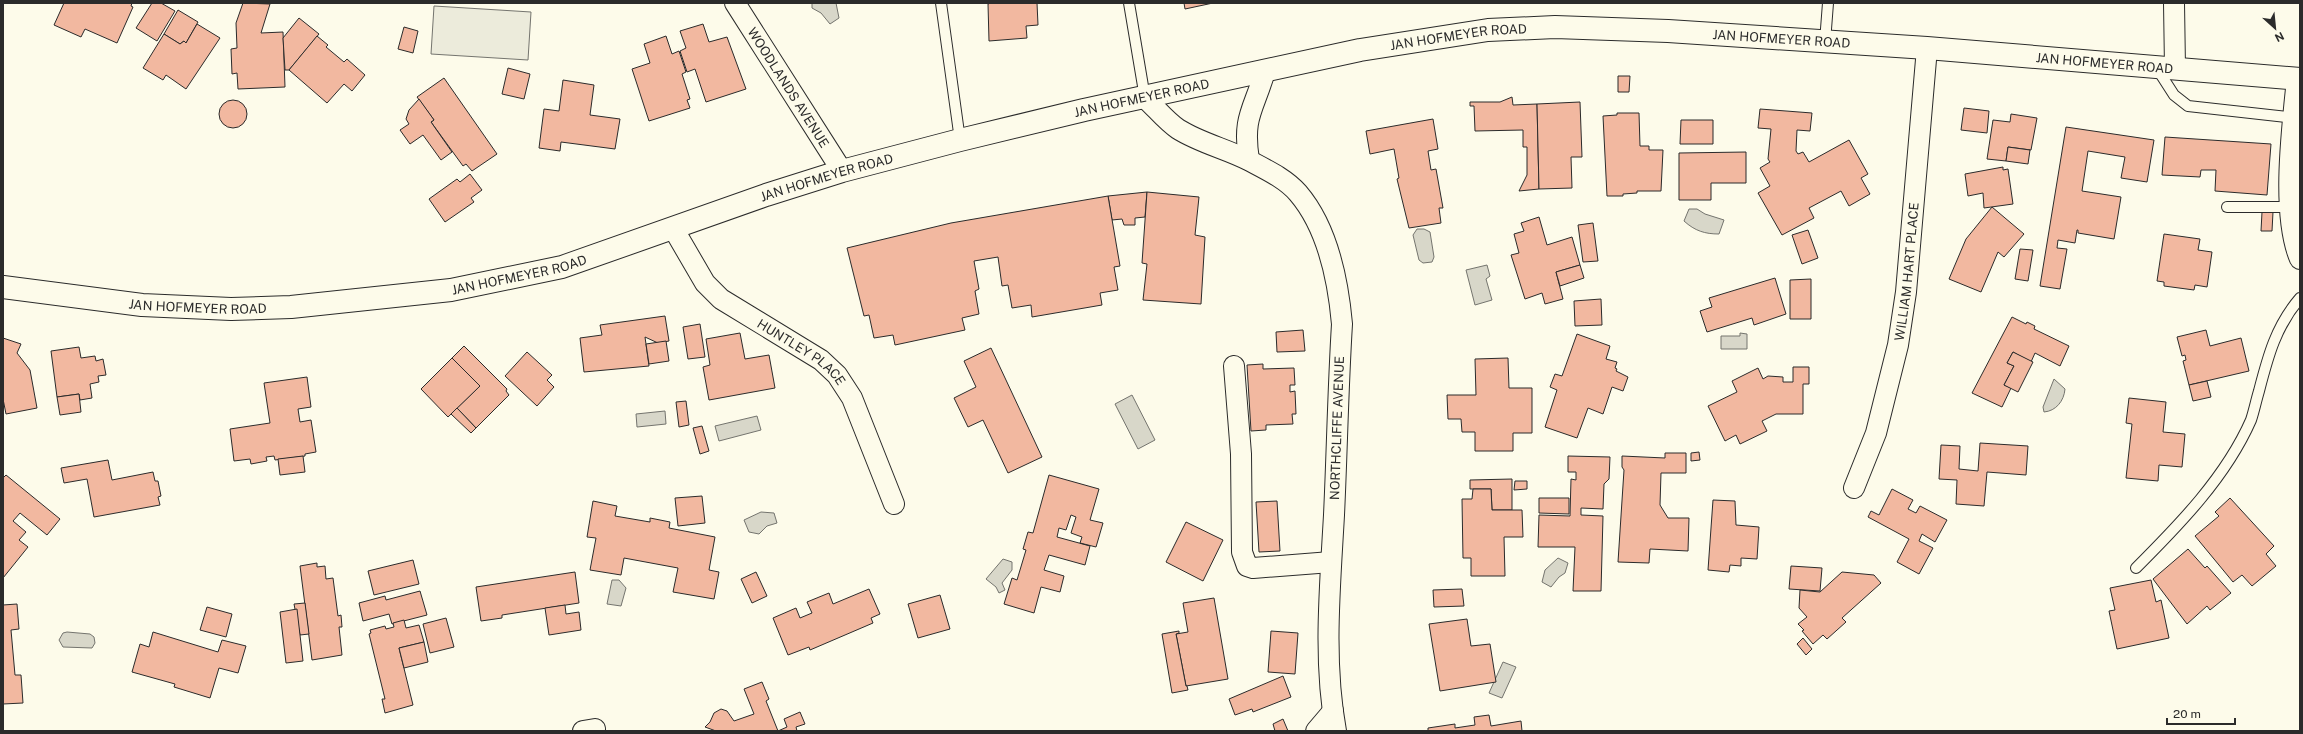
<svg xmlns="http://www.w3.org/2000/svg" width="2303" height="734" viewBox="0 0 2303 734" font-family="'Public Sans',sans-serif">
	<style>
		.green { fill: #ecebdb; stroke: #74746e }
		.water { fill: #d8d7c9; stroke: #74746e }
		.building { fill: #f2b8a0; stroke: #2b2b2b }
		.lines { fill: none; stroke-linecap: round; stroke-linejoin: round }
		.service-casing { stroke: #2b2b2b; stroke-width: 12 }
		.minor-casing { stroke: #2b2b2b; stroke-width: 22 }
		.tertiary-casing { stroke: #2b2b2b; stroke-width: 24 }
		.service { stroke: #fdfbea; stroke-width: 10 }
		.minor { stroke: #fdfbea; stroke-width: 20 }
		.tertiary { stroke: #fdfbea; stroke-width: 22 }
		.labels { text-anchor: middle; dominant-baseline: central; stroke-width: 3; stroke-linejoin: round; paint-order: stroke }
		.street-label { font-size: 13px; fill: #2b2b2b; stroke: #fdfbea }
	</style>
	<rect width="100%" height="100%" fill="#fdfbea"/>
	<path class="green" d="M 434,6 L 531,12 L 528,60 L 431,54 Z"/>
	<g class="water">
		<path d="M 812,3 L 836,3 L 839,18 L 830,24 L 821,13 L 812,8 Z"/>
		<path d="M 1689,209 L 1697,209 L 1705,214 L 1724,220 L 1719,234 C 1705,234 1695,231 1684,221 Z"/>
		<path d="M 1417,229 L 1424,229 L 1430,232 L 1434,257 L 1432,262 L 1423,263 L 1419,260 L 1413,235 Z"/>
		<path d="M 1487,265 L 1490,276 L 1486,279 L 1492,300 L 1475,305 L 1466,270 Z"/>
		<path d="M 1740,333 L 1747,334 L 1747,349 L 1721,349 L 1721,336 L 1740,336 Z"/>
		<path d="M 2054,379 L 2065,389 C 2064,401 2056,411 2044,412 L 2043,407 Z"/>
		<path d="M 1132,395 L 1155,440 L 1138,449 L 1115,404 Z"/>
		<path d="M 665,411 L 666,424 L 637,427 L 636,414 Z"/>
		<path d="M 757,416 L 761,430 L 719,441 L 715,426 Z"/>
		<path d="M 761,512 L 774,513 L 777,523 L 767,526 L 759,534 L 749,532 L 744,520 Z"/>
		<path d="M 1558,558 L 1568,563 L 1565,573 L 1559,577 L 1551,587 L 1542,582 L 1545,570 Z"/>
		<path d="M 1003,559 L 1012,562 L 1012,570 L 1002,583 L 1005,590 L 999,593 L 996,587 L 986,579 Z"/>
		<path d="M 612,580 L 619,580 L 626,588 L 621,606 L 607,604 Z"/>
		<path d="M 67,632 L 90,634 L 94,637 L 95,643 L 92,648 L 63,647 L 59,640 L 63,633 Z"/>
		<path d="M 1503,662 L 1516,667 L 1502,698 L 1489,693 Z"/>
	</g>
	<g class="building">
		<path d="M 64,3 L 132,3 L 131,6 L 133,7 L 117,43 L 85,29 L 81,37 L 54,25 Z"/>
		<path d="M 152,3 L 161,3 L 175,11 L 157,41 L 136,28 Z"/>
		<path d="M 243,3 L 270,4 L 261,33 L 283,32 L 285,87 L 238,89 L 237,73 L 232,74 L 231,49 L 237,48 L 236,23 Z"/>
		<path d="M 991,3 L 1037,3 L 1038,25 L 1026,26 L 1027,38 L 989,41 L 988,4 Z"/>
		<path d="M 1184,3 L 1213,3 L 1185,9 Z"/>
		<path d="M 178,10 L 198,22 L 186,43 L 184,41 L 180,44 L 164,34 Z"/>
		<path d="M 299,18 L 319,34 L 289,70 L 285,70 L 283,38 Z"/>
		<path d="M 197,24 L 220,38 L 186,89 L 166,75 L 163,80 L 143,68 L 164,34 L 180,44 L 184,41 L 186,43 Z"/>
		<path d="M 703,24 L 709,42 L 727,37 L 746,89 L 706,102 L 695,69 L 687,72 L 680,51 L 686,48 L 680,31 Z"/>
		<path d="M 404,27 L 418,31 L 413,53 L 398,49 Z"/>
		<path d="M 317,36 L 328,45 L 326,47 L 344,62 L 347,59 L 365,75 L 352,91 L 344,84 L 327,103 L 289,70 Z"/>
		<path d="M 666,36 L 672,54 L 679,51 L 686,72 L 682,74 L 690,99 L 687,100 L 690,108 L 649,121 L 632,69 L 650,63 L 644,44 Z"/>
		<path d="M 508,68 L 530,74 L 524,99 L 502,94 Z"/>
		<path d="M 1618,76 L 1630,76 L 1629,92 L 1618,92 Z"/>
		<path d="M 444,78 L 497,154 L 472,171 L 466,164 L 463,166 L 431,122 L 434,120 L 417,97 Z"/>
		<path d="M 563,80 L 594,85 L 590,115 L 620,119 L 615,149 L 561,142 L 560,151 L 539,148 L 544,109 L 559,111 Z"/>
		<path d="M 1512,97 L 1513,105 L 1537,104 L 1539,189 L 1519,191 L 1527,175 L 1527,147 L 1523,147 L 1523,130 L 1475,131 L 1474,106 L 1470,106 L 1470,102 L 1500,102 Z"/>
		<path d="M 419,99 L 434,120 L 431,122 L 452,152 L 441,160 L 423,135 L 410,144 L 400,130 L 409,124 L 406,119 L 409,110 Z"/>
		<circle cx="233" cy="114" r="14"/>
		<path d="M 1580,102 L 1582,157 L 1571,157 L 1572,188 L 1539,189 L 1537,104 Z"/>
		<path d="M 1964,108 L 1989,111 L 1987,133 L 1961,130 Z"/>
		<path d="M 1760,109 L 1812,113 L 1810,131 L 1797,130 L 1796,151 L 1798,154 L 1803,152 L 1809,162 L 1849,140 L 1868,174 L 1861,178 L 1870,194 L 1849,206 L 1841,191 L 1809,208 L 1814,218 L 1782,235 L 1758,193 L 1770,186 L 1760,168 L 1770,162 L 1768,159 L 1771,129 L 1758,128 Z"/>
		<path d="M 1617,113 L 1639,113 L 1640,146 L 1649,146 L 1649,150 L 1663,150 L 1661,191 L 1637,191 L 1637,193 L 1623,194 L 1623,196 L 1607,196 L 1603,116 L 1617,115 Z"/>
		<path d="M 2011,114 L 2037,118 L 2031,150 L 2008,147 L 2006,161 L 1987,159 L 1993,120 L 2010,122 Z"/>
		<path d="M 1433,119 L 1438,149 L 1428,151 L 1431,170 L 1436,169 L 1443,208 L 1439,208 L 1441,223 L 1409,228 L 1397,179 L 1399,178 L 1394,149 L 1370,154 L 1366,131 Z"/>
		<path d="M 1681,120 L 1713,120 L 1713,144 L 1680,144 Z"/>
		<path d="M 2066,127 L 2154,140 L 2147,182 L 2121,178 L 2125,157 L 2088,151 L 2082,191 L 2121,197 L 2114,239 L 2078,233 L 2078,230 L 2077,230 L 2075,243 L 2058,240 L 2057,248 L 2067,249 L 2060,289 L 2040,286 Z"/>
		<path d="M 2165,137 L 2271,144 L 2267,195 L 2215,191 L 2216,170 L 2201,170 L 2200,177 L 2162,175 Z"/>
		<path d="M 2008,147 L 2030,150 L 2028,164 L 2006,161 Z"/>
		<path d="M 1746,152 L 1746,183 L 1711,183 L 1711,200 L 1679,200 L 1679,153 Z"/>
		<path d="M 2003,167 L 2003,170 L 2008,169 L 2013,204 L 1984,208 L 1983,193 L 1968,196 L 1965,174 Z"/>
		<path d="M 470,174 L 482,190 L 471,198 L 474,202 L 445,222 L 429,199 L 457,179 L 460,182 Z"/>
		<path d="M 1147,192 L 1145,217 L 1135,218 L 1135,225 L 1124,225 L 1122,219 L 1112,220 L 1108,196 Z"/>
		<path d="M 1147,192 L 1199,197 L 1195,235 L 1205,237 L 1201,304 L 1143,300 L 1147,264 L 1142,263 Z"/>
		<path d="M 1108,196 L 1120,266 L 1114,267 L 1118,290 L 1100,293 L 1102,305 L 1032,317 L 1031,305 L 1012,308 L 1008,285 L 1002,286 L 998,257 L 974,261 L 979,289 L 975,291 L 979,314 L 962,318 L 965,330 L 895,345 L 893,335 L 874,338 L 869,315 L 864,316 L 847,248 L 951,223 Z"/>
		<path d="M 1992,207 L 2024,234 L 2004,257 L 1998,252 L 1981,292 L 1949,279 L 1966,239 Z"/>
		<path d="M 2262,212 L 2273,212 L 2272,231 L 2261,231 Z"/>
		<path d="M 1539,217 L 1547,245 L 1572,237 L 1580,265 L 1556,272 L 1563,299 L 1545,304 L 1542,293 L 1525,299 L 1511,255 L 1519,253 L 1514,234 L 1524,231 L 1521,223 Z"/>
		<path d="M 1593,223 L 1598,261 L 1583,262 L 1578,225 Z"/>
		<path d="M 1808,230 L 1818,258 L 1802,264 L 1792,235 Z"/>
		<path d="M 2164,234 L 2200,239 L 2198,250 L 2212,252 L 2207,287 L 2195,285 L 2194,290 L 2164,286 L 2164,282 L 2157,281 Z"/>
		<path d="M 2020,249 L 2033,250 L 2028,281 L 2015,279 Z"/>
		<path d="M 1580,265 L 1584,278 L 1560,286 L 1556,272 Z"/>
		<path d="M 1775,278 L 1786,314 L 1754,325 L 1752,318 L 1707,332 L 1700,311 L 1712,307 L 1709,298 Z"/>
		<path d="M 1811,279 L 1811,319 L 1790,319 L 1790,280 Z"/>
		<path d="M 1601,299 L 1602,325 L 1575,326 L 1574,301 Z"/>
		<path d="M 665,316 L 669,341 L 658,343 L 645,337 L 649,366 L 584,372 L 580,338 L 602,335 L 600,325 Z"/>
		<path d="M 2012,317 L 2026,324 L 2027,322 L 2035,326 L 2034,329 L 2069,346 L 2060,366 L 2035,353 L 2031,362 L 2013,352 L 2007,363 L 2014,366 L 2004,385 L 2011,388 L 2002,407 L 1972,393 Z"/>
		<path d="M 700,324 L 705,357 L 688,359 L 683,327 Z"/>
		<path d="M 1303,330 L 1305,351 L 1277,352 L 1276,332 Z"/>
		<path d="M 2206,330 L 2210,346 L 2241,338 L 2249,371 L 2189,385 L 2183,361 L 2186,360 L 2185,355 L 2182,356 L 2177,337 Z"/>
		<path d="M 740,333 L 745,359 L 769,355 L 775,388 L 709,400 L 703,367 L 710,365 L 706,339 Z"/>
		<path d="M 1577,334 L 1610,346 L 1606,359 L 1617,362 L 1615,368 L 1617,369 L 1616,371 L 1628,377 L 1623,391 L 1612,387 L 1603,414 L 1588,408 L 1577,438 L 1545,427 L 1557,390 L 1550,387 L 1555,374 L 1562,376 Z"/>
		<path d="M 3,338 L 21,344 L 17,353 L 30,370 L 37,408 L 6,414 L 3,399 Z"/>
		<path d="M 666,341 L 669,361 L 649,364 L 646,344 Z"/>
		<path d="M 464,346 L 507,389 L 506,391 L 509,395 L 476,428 L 457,408 L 480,386 L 452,358 Z"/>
		<path d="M 79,347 L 81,358 L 95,356 L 96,361 L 103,359 L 106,375 L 98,376 L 99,382 L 90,384 L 92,398 L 80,400 L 79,394 L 57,397 L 51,351 Z"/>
		<path d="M 991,348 L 1042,457 L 1008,473 L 983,420 L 968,427 L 954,398 L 976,387 L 964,361 Z"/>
		<path d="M 527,352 L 552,375 L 547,380 L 554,387 L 537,406 L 505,376 Z"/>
		<path d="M 2013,352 L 2033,362 L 2018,392 L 2004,385 L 2014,366 L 2007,363 Z"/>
		<path d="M 452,358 L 480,386 L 448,417 L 421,389 Z"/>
		<path d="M 1508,358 L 1509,388 L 1532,388 L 1532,433 L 1513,433 L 1513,451 L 1475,451 L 1475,432 L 1462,432 L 1461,419 L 1448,419 L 1447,395 L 1476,395 L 1475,359 Z"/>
		<path d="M 1263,364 L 1263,369 L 1294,368 L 1295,385 L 1290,385 L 1290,392 L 1295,391 L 1296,414 L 1292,414 L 1293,424 L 1266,425 L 1266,430 L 1251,431 L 1247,365 Z"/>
		<path d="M 1793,367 L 1809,367 L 1809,384 L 1803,384 L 1803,414 L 1776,414 L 1762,421 L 1767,431 L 1740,444 L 1736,435 L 1725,441 L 1708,406 L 1737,392 L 1732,381 L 1758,368 L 1763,379 L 1768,376 L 1783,377 L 1783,382 L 1793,382 Z"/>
		<path d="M 307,377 L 311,407 L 298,409 L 300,422 L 311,420 L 316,452 L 305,454 L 305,456 L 275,460 L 274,456 L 266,457 L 267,461 L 251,464 L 250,459 L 234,461 L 230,429 L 270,423 L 264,383 Z"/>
		<path d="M 2207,381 L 2211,397 L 2193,401 L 2189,385 Z"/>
		<path d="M 79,394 L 81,412 L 60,415 L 57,397 Z"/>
		<path d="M 2129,398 L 2166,402 L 2163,432 L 2185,434 L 2182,467 L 2159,465 L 2158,481 L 2126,478 L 2132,424 L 2126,423 Z"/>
		<path d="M 686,401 L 689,425 L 679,427 L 676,402 Z"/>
		<path d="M 457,408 L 476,428 L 471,433 L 451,414 Z"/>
		<path d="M 702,426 L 709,451 L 700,454 L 693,428 Z"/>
		<path d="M 1980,443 L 2028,446 L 2026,475 L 1987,472 L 1984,506 L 1956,504 L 1957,480 L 1939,479 L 1941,445 L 1960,446 L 1959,469 L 1978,471 Z"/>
		<path d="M 1699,452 L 1700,460 L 1691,461 L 1691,453 Z"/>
		<path d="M 1665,453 L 1686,453 L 1686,473 L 1661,473 L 1660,505 L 1668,518 L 1689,518 L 1688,551 L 1650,549 L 1649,563 L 1618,562 L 1624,470 L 1622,467 L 1622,456 L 1665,458 Z"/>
		<path d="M 303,456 L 305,472 L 280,475 L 278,459 Z"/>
		<path d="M 1568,456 L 1610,457 L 1609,479 L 1604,484 L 1603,509 L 1581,508 L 1581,515 L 1603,516 L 1601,591 L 1573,591 L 1575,547 L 1538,547 L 1539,515 L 1570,516 L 1571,479 L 1576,480 L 1576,472 L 1568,472 Z"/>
		<path d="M 108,460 L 112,480 L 153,472 L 155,481 L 158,481 L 161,496 L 158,497 L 160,505 L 94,517 L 87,479 L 64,483 L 61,468 Z"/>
		<path d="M 6,475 L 60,519 L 47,535 L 20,513 L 13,521 L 26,532 L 19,540 L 28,547 L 3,578 L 3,478 Z"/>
		<path d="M 1049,475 L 1099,489 L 1090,520 L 1103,523 L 1096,547 L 1080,543 L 1082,537 L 1071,533 L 1076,517 L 1071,515 L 1066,530 L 1059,528 L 1057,537 L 1090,546 L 1085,565 L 1049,555 L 1044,570 L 1064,576 L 1060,592 L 1041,587 L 1034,613 L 1004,604 L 1012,578 L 1017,580 L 1026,550 L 1023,549 L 1028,532 L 1033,533 Z"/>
		<path d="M 1512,479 L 1512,510 L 1492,510 L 1491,489 L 1470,489 L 1470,480 Z"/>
		<path d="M 1515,481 L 1527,481 L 1527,489 L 1514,490 Z"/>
		<path d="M 1473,489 L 1491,489 L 1492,510 L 1522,510 L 1523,537 L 1504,537 L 1505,576 L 1471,576 L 1471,558 L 1463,558 L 1462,499 L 1472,499 Z"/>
		<path d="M 1892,489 L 1913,500 L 1908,509 L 1916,513 L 1920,506 L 1947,520 L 1935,542 L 1922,534 L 1919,541 L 1933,548 L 1919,574 L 1897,562 L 1909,539 L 1868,517 L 1871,511 L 1879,515 Z"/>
		<path d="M 702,496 L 705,523 L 678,526 L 675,498 Z"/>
		<path d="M 1539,498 L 1569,498 L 1569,514 L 1539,513 Z"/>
		<path d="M 2230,498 L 2274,546 L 2266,554 L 2276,566 L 2252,586 L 2242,575 L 2233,582 L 2195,536 L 2219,516 L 2215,512 Z"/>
		<path d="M 1713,500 L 1735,501 L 1736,525 L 1759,527 L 1757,559 L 1741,558 L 1741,566 L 1730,565 L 1729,572 L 1708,570 Z"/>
		<path d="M 593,501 L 617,506 L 615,516 L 650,522 L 650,518 L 670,522 L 669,528 L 715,537 L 709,570 L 719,572 L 714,599 L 673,592 L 678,568 L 624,558 L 621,575 L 590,570 L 596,538 L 587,537 Z"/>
		<path d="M 1277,501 L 1280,551 L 1259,552 L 1256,502 Z"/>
		<path d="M 1186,522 L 1223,540 L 1203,581 L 1166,562 Z"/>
		<path d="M 2188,549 L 2205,568 L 2207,566 L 2231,593 L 2210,610 L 2207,606 L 2187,624 L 2153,579 Z"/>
		<path d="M 413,560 L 419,584 L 374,595 L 368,571 Z"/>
		<path d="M 317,563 L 317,567 L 325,566 L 326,579 L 333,578 L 338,616 L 341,615 L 342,627 L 339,627 L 342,655 L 312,660 L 300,566 Z"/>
		<path d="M 1791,566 L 1822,568 L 1820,591 L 1789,589 Z"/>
		<path d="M 575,572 L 579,603 L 502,615 L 502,618 L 481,621 L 476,587 Z"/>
		<path d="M 756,572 L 767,596 L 752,603 L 741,579 Z"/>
		<path d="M 1842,572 L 1874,575 L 1881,583 L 1842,618 L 1846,622 L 1827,639 L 1823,635 L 1813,644 L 1802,631 L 1804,630 L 1798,624 L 1807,617 L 1799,608 L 1800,590 L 1820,592 Z"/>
		<path d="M 2151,580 L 2156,602 L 2161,600 L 2169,638 L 2117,649 L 2109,611 L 2115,610 L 2110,588 Z"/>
		<path d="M 869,589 L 880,614 L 871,618 L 873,623 L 810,650 L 809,647 L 788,655 L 773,618 L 796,608 L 800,618 L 812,613 L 807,602 L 829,593 L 833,604 Z"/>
		<path d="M 1462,589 L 1464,606 L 1434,607 L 1433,590 Z"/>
		<path d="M 420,591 L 427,615 L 392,624 L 389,614 L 363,621 L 359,603 L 385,596 L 386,600 Z"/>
		<path d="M 940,595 L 950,629 L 918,638 L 908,604 Z"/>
		<path d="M 1214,598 L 1228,679 L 1186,686 L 1176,634 L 1188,632 L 1183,603 Z"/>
		<path d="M 305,603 L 309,634 L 300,635 L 294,604 Z"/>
		<path d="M 17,604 L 19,629 L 11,630 L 15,675 L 21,675 L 23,703 L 3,704 L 3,605 Z"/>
		<path d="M 565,605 L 566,614 L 579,612 L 581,630 L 549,635 L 545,608 Z"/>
		<path d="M 207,607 L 232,614 L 226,637 L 200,630 Z"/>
		<path d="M 297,609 L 303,661 L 286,663 L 280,612 Z"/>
		<path d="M 446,618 L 454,647 L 430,653 L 423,624 Z"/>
		<path d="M 1467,619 L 1471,646 L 1490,644 L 1496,682 L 1440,691 L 1429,624 Z"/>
		<path d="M 404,620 L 406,628 L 419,625 L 424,642 L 399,648 L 413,705 L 385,713 L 382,699 L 385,699 L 369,634 L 371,633 L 370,630 L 385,626 L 386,629 L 394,627 L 393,623 Z"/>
		<path d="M 1179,631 L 1179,633 L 1176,634 L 1186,686 L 1187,686 L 1188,690 L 1172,693 L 1162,634 Z"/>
		<path d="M 1271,631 L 1298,633 L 1295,674 L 1268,672 Z"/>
		<path d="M 153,632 L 218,652 L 222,640 L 246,646 L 238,673 L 219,668 L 210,698 L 174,687 L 175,684 L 132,672 L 140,644 L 149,647 Z"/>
		<path d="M 1803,638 L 1812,649 L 1806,655 L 1797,644 Z"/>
		<path d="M 424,642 L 428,662 L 404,668 L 399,648 Z"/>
		<path d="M 1283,676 L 1291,697 L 1253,712 L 1252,709 L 1235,715 L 1229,699 Z"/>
		<path d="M 762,682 L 769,699 L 766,701 L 778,731 L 787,727 L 784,719 L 800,712 L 805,724 L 796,727 L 797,731 L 716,731 L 705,727 L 710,722 L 714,713 L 721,709 L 727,711 L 734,721 L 754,714 L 744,689 Z"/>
		<path d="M 1489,715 L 1491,726 L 1521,721 L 1522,731 L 1428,731 L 1428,728 L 1455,724 L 1455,728 L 1475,725 L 1474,717 Z"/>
		<path d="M 1283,719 L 1288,731 L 1275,731 L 1273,724 Z"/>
	</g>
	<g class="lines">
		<g class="service-casing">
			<g id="service">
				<path d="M 941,3 L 960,140"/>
				<path d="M 1129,3 L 1145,98"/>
				<path d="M 1825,42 L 1828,3"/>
				<path d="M 2156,67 L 2174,95 L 2188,106 L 2296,118"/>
				<path d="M 2227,207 L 2290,207"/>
				<path d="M 2136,568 C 2179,525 2226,477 2251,420 C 2254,411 2256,401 2259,391 C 2268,356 2276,326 2300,298"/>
			</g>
		</g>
		<g class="minor-casing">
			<g id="minor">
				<path id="s1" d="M 735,3 L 842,171"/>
				<path d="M 2174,3 L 2175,68"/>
				<path d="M 2297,79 C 2292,128 2281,215 2300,259"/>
				<path d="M 1145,98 C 1156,108 1166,121 1178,129 C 1200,143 1227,149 1250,161 C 1267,170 1286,179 1298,193 C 1328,228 1338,279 1342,324 C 1338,388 1337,452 1334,515 C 1330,587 1323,661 1336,731"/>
				<path d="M 1249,160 C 1242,116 1254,110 1265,71"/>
				<path id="s2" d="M 673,228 L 705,283 L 721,299 L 821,360 L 837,375 L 852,398 L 894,504"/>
				<path d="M 1234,366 L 1241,454 L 1242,552 L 1247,566 L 1253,568 L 1331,562"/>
				<path id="s3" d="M 1854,488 L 1876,433 L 1898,345 L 1906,292 L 1927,48"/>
				<path d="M 583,731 L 595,729"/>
				<path d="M 1316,731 L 1333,711"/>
			</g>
		</g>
		<g class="tertiary-casing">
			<g id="tertiary">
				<path id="s4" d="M 3,287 L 142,305 L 231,309 L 291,307 L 451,290 L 562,267 L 766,195 L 842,171 L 960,140 L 1084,110 L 1360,50 L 1488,30 L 1555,27 L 1668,31 L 1927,48 L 2300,79"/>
			</g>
		</g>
		<use href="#service" class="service"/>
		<use href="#minor" class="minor"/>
		<use href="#tertiary" class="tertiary"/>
	</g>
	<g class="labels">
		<g class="street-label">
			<text stroke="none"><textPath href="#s4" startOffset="1491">JAN HOFMEYER ROAD</textPath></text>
			<text stroke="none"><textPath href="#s4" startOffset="1815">JAN HOFMEYER ROAD</textPath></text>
			<text stroke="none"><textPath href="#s4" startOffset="2139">JAN HOFMEYER ROAD</textPath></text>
			<text stroke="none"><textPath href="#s1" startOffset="100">WOODLANDS AVENUE</textPath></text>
			<text stroke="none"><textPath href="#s4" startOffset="1168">JAN HOFMEYER ROAD</textPath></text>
			<text stroke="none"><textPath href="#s4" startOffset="843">JAN HOFMEYER ROAD</textPath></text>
			<text stroke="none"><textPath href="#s3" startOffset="224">WILLIAM HART PLACE</textPath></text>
			<text stroke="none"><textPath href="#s4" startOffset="520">JAN HOFMEYER ROAD</textPath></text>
			<text stroke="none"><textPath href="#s4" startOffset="196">JAN HOFMEYER ROAD</textPath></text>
			<text stroke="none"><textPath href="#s2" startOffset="183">HUNTLEY PLACE</textPath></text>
			<text transform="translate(1337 428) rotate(-88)">NORTHCLIFFE AVENUE</text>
		</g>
	</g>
	<rect width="2303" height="734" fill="none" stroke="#2b2b2b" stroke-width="8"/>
	<g transform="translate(2275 28) rotate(153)" stroke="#fdfbea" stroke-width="3" paint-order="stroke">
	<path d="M0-3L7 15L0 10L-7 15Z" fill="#2b2b2b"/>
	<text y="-6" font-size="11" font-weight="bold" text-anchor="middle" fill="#2b2b2b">N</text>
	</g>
	<path d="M2167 718v6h68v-6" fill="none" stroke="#2b2b2b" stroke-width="2"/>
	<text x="2173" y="718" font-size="12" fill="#2b2b2b" stroke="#fdfbea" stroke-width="3" paint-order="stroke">20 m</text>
</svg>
